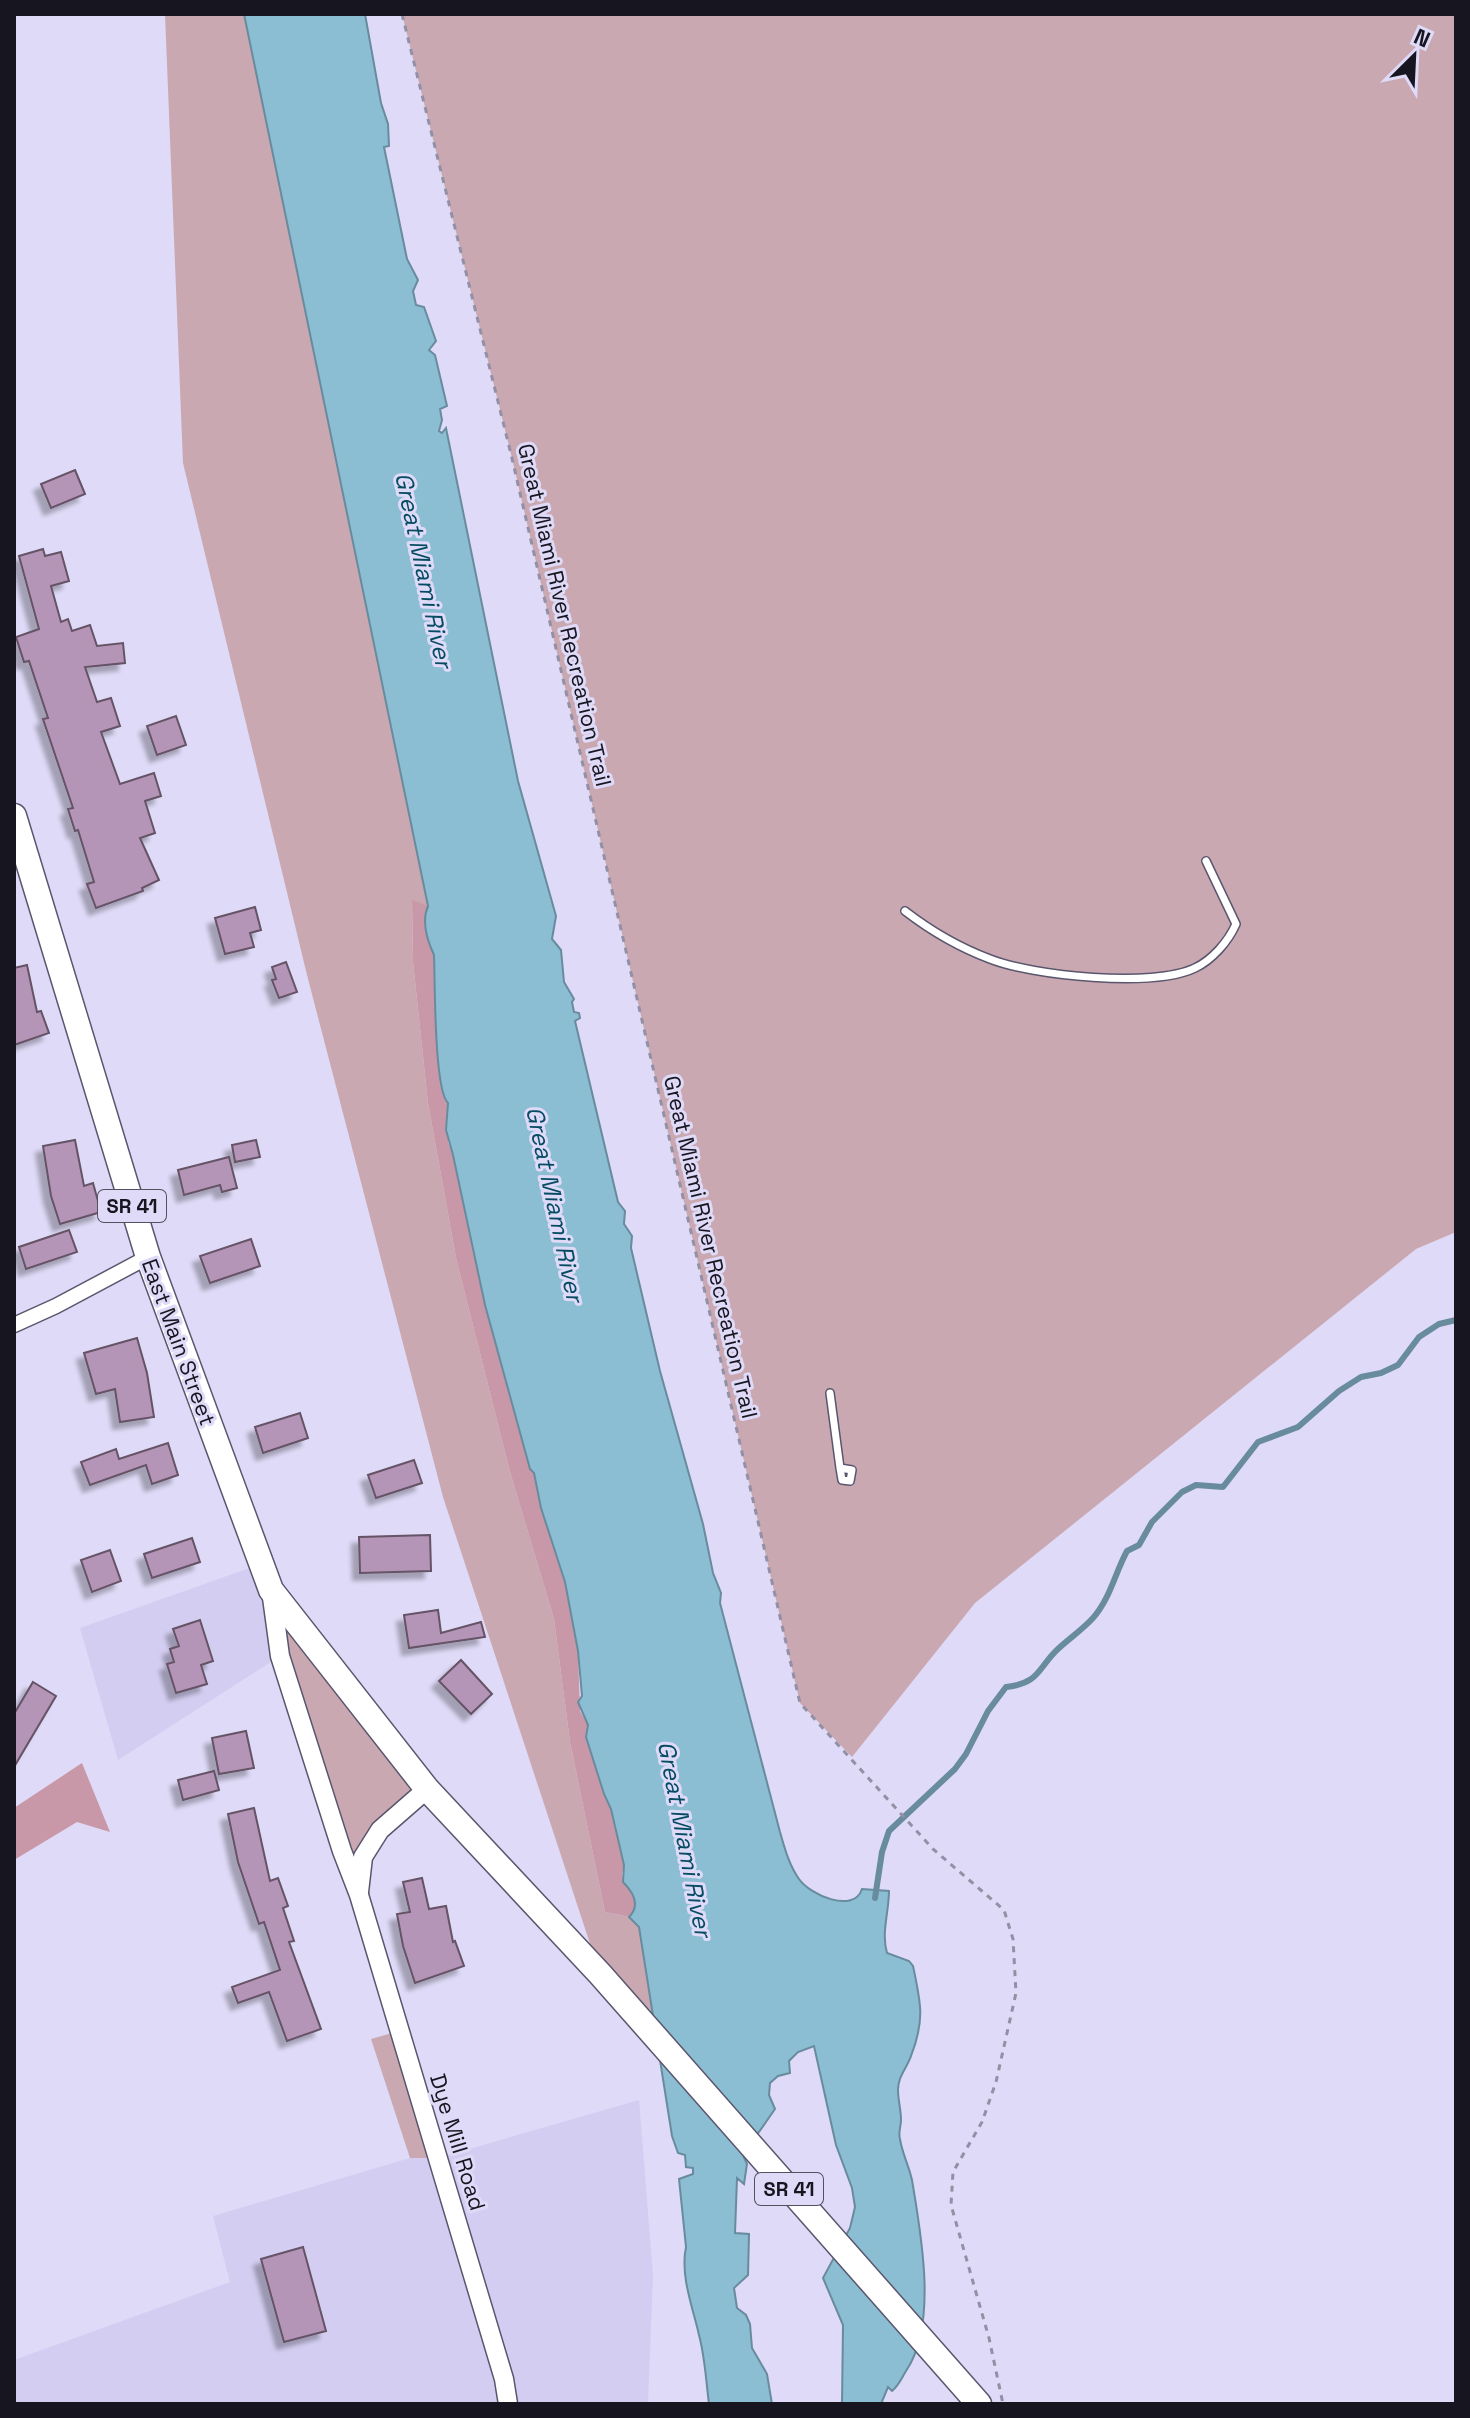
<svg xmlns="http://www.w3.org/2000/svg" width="1470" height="2418" viewBox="0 0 1470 2418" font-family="'Space Grotesk',sans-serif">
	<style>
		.built { fill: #d3cef1 }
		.green { fill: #caa8b2 }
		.forest { fill: #c998a8 }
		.water { fill: #8bbdd3; stroke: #688b9d; stroke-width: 2 }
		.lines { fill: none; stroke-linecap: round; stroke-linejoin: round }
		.stream { stroke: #688b9d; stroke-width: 6 }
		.building { fill: #b595b7; stroke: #655266; stroke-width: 2; filter: url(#shadow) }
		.service-casing { stroke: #59566d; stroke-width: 10 }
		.minor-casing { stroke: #59566d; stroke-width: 17 }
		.tertiary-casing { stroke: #59566d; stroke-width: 21 }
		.primary-casing { stroke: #59566d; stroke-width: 27 }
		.path { stroke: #9390a6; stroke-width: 3; stroke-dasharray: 6 6; stroke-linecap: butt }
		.service { stroke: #fff; stroke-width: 7 }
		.minor { stroke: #fff; stroke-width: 14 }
		.tertiary { stroke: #fff; stroke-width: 18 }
		.primary { stroke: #fff; stroke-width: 24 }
		.labels { text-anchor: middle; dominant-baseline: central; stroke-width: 6; stroke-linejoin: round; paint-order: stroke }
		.shield { fill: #dedaf7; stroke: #535060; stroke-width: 2 }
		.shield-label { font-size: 20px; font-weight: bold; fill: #17151f }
		.street-label { font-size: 22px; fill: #17151f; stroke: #dedaf7 }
		.water-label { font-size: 24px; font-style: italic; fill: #054c63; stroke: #dedaf7 }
	</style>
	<defs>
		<filter id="shadow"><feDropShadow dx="-7" dy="7" stdDeviation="2" flood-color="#0004"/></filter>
	</defs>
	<rect width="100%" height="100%" fill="#dedaf7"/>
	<g class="built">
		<path d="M 261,1564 L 280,1656 L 118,1760 L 80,1628 Z"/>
		<path d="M 639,2100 L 653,2275 L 648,2404 L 14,2404 L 14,2360 L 230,2282 L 213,2216 L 410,2158 L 438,2158 Z"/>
	</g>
	<g class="green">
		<path d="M 165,14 L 244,14 L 428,906 L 412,901 L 413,962 L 428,1103 L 456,1258 L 510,1472 L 554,1619 L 570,1742 L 605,1912 L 629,1917 L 639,1927 L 656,2039 L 600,1974 L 443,1497 L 307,975 L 183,463 Z"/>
		<path d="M 402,14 L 1456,14 L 1456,1232 L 1416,1249 L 975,1603 L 852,1757 L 800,1703 L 511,454 Z"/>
		<path d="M 271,1590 L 427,1789 L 379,1830 L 359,1895 L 342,1851 Z"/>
		<path d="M 399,2031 L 437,2158 L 410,2158 L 371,2039 Z"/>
	</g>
	<g class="forest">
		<path d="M 412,900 L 428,906 C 421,922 427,940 434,955 L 448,1103 L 448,1142 L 453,1155 L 485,1305 L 530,1469 L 534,1473 L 541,1509 L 565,1582 L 578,1651 L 580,1711 L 588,1725 L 586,1737 L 604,1794 L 611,1809 L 624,1865 L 622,1875 L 636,1904 L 635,1911 L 629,1917 L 605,1912 L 570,1742 L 554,1619 L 510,1472 L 456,1258 L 428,1103 L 413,962 Z"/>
		<path d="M 82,1763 L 110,1832 L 77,1822 L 14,1860 L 14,1808 Z"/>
	</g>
	<path class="water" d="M 244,14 L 365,14 L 381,103 L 388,124 L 389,146 L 384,147 L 407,259 L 418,280 L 413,291 L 416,305 L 424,307 L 436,341 L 429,350 L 435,355 L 447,406 L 440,409 L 442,420 L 439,431 L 442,433 L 446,428 L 518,781 L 556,916 L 552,939 L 561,950 L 564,982 L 574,999 L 572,1002 L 574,1012 L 579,1013 L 580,1018 L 575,1021 L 618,1202 L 625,1211 L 624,1224 L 632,1236 L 631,1248 L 660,1371 L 703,1524 L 713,1573 L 721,1593 L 720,1603 L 780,1832 C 785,1849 789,1865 799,1879 C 810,1895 854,1914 862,1889 L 889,1891 C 889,1912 881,1933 887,1953 L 909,1961 L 913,1966 C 921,2003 925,2020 911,2056 C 907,2068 898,2076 898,2090 C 898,2100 901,2110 901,2120 C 901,2127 898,2132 900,2139 C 902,2153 909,2166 912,2180 C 921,2234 938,2324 906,2371 C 901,2379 899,2385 892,2391 L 888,2387 L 881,2404 L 842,2404 L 843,2325 L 823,2278 L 850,2228 L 855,2207 L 852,2188 L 836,2145 L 814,2046 L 798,2052 L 789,2061 L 790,2073 L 778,2076 L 770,2083 L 769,2095 L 775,2109 L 743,2155 L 747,2164 L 744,2184 L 737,2178 L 735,2233 L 749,2234 L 748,2275 L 734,2288 L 737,2308 L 746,2315 L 750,2324 L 752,2348 L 767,2374 L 772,2404 L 709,2404 C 706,2381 705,2357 699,2335 C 693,2308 680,2276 686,2247 L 679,2179 L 693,2174 L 693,2168 L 686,2167 L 685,2155 L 678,2153 L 672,2136 L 639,1927 L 629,1917 C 641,1905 633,1892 623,1882 L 624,1865 L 611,1809 L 604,1794 L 586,1737 L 588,1725 L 578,1702 L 582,1696 L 578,1651 L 565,1582 L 541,1508 L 534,1473 L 530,1469 L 485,1305 L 453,1155 L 446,1130 L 448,1103 C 434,1090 435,980 434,955 C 427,940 421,922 428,906 Z"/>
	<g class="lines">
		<path class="stream" d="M 875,1898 L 882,1852 L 889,1831 L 955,1769 L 966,1754 L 988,1711 L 1006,1687 C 1041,1683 1037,1668 1059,1648 C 1070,1638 1083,1629 1093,1618 C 1110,1599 1115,1573 1127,1551 L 1139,1545 L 1152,1522 L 1182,1492 L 1196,1485 L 1223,1487 L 1258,1442 L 1298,1427 L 1339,1391 L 1361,1377 L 1381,1373 L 1398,1365 L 1419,1337 L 1439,1324 L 1456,1320"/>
	</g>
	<g class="building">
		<path d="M 75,470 L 85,494 L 51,508 L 41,484 Z"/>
		<path d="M 43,549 L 45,556 L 61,552 L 69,581 L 51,586 L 61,622 L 68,619 L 72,631 L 90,625 L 97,646 L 123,643 L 125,663 L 85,667 L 97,702 L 111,698 L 120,726 L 101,732 L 120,784 L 154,773 L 161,796 L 145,801 L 155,833 L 140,838 L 159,880 L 142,888 L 143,891 L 96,908 L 87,884 L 94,882 L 78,830 L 75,831 L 68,809 L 73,808 L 43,719 L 48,718 L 29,661 L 24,662 L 16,637 L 39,629 L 19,556 Z"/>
		<path d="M 176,716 L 186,745 L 157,755 L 147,726 Z"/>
		<path d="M 255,907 L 261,930 L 250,933 L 254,947 L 225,954 L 215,918 Z"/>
		<path d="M 286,962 L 297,992 L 279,998 L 272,980 L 276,979 L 272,967 Z"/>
		<path d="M 27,965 L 37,1012 L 41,1011 L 49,1033 L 14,1045 L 14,968 Z"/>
		<path d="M 75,1140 L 84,1186 L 93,1183 L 101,1212 L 60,1224 L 51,1196 L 43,1146 Z"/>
		<path d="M 256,1140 L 260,1157 L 235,1162 L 232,1145 Z"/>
		<path d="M 229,1157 L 237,1188 L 222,1192 L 220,1185 L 184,1195 L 178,1170 Z"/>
		<path d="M 69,1230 L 77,1252 L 26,1269 L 19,1247 Z"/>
		<path d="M 251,1239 L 260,1266 L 210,1283 L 200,1256 Z"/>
		<path d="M 137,1338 L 147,1373 L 154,1417 L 120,1422 L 115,1389 L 96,1394 L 84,1353 Z"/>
		<path d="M 300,1413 L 308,1438 L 263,1453 L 255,1427 Z"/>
		<path d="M 168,1443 L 178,1475 L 152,1484 L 146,1465 L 90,1485 L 81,1462 L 116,1449 L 119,1459 Z"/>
		<path d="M 414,1460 L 422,1483 L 376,1498 L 368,1475 Z"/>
		<path d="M 430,1535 L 431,1571 L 360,1573 L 359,1537 Z"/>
		<path d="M 192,1538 L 200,1562 L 152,1578 L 144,1554 Z"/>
		<path d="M 110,1550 L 121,1581 L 92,1592 L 81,1560 Z"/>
		<path d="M 438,1610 L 441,1633 L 481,1622 L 485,1637 L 409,1648 L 404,1615 Z"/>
		<path d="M 200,1620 L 213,1661 L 201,1665 L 207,1684 L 176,1693 L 167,1664 L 174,1662 L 170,1649 L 179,1646 L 173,1629 Z"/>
		<path d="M 461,1660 L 492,1694 L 471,1714 L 439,1681 Z"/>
		<path d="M 33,1682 L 56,1696 L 14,1767 L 14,1714 Z"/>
		<path d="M 246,1731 L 254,1768 L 219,1774 L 212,1738 Z"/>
		<path d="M 214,1771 L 219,1790 L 183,1800 L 178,1780 Z"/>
		<path d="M 254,1808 L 270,1881 L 278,1878 L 288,1906 L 283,1908 L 294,1941 L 289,1942 L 321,2029 L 287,2041 L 269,1992 L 238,2003 L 232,1987 L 280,1970 L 264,1922 L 259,1924 L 238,1862 L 228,1814 Z"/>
		<path d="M 422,1878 L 429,1909 L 446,1906 L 453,1942 L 455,1941 L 464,1966 L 415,1983 L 403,1946 L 397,1914 L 410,1912 L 403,1882 Z"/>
		<path d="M 303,2247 L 326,2331 L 284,2342 L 261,2259 Z"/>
	</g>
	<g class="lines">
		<g class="service-casing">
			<g id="service">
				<path d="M 905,911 C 931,931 958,947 990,959 C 1033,976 1153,988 1195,968 C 1212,960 1228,942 1236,924 L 1206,861"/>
				<path d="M 830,1393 L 840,1468 L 842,1480 L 850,1481 L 852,1470 L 840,1468"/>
			</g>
		</g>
		<g class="minor-casing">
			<path id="minor" d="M 14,1325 L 56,1306 L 148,1257"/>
		</g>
		<g class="tertiary-casing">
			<g id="tertiary">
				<path d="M 271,1590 L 280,1656 L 342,1851 L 359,1895 L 504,2379 L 508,2404"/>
				<path d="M 359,1892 L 363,1857 L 380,1830 L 427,1789"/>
			</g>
		</g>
		<g class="primary-casing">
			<path id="primary" d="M 14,816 L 148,1257 L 271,1590 L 427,1789 L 600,1974 L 979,2404"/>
		</g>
		<path class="path" d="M 402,14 L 511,454 L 800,1703 L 933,1849 L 1004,1910 L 1013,1939 L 1016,1993 L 996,2082 L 982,2122 L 953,2172 L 951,2205 L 989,2338 L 1003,2404"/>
		<use href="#service" class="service"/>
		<use href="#minor" class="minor"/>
		<use href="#tertiary" class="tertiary"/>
		<use href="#primary" class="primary"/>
	</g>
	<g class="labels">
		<g class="shield">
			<rect x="98" y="1190" width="68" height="32" rx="6"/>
			<rect x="755" y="2173" width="68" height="32" rx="6"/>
		</g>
		<g class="shield-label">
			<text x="132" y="1206">SR 41</text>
			<text x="789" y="2189">SR 41</text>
		</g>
		<g class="street-label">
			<text transform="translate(565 615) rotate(77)">Great Miami River Recreation Trail</text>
			<text transform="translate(711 1247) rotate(77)">Great Miami River Recreation Trail</text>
			<text transform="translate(179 1342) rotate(70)">East Main Street</text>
			<text transform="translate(458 2142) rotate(73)">Dye Mill Road</text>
		</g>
		<g class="water-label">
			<text transform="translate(424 570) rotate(78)">Great Miami River</text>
			<text transform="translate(555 1204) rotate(78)">Great Miami River</text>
			<text transform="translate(685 1839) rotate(79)">Great Miami River</text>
		</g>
	</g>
	<rect width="1470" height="2418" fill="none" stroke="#17151f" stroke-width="32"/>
	<g transform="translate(1414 56) rotate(24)" stroke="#dedaf7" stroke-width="6" paint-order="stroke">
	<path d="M0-6L14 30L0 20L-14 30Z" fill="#17151f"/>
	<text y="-12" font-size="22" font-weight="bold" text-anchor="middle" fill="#17151f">N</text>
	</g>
</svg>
